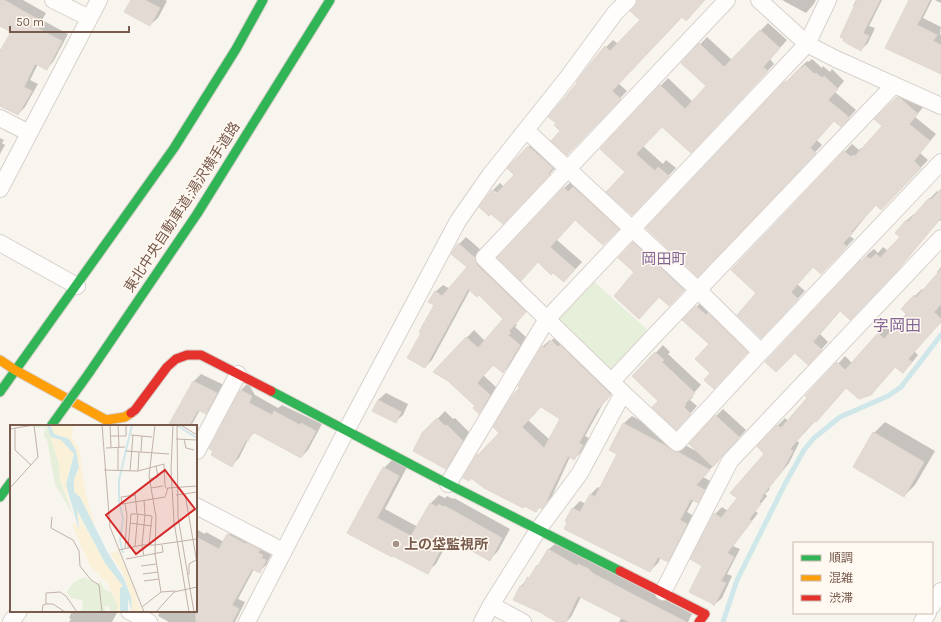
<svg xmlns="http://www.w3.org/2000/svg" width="941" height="622" viewBox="0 0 941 622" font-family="Karla,'Noto Sans JP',sans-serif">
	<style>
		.green { fill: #e6efd9 }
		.shadow { fill: #0003; fill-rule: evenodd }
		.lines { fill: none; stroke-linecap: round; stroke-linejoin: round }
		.stream { stroke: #cfe7e9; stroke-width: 5 }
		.building { fill: #e3dad3; stroke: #e1d7d0; fill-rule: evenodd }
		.street-casing { stroke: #d8d1cc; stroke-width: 18 }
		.fast-casing { stroke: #d8d0ca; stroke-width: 11 }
		.slow-casing { stroke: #d8d0ca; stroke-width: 11 }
		.jam-casing { stroke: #d8d0ca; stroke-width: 11 }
		.street { stroke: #fefdfc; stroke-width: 16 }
		.fast { stroke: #30b455; stroke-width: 9 }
		.slow { stroke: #ff9f0a; stroke-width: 9 }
		.jam { stroke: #e5322d; stroke-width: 9 }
		.fast-bridge-casing { stroke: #dad1cb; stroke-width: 11; stroke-linecap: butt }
		.fast-bridge { stroke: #30b455; stroke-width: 9 }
		.poi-dot { fill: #a59185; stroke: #fff9f1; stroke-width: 1.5 }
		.labels { text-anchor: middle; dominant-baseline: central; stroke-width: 3; stroke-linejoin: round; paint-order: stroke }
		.street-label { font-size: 14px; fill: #785b4d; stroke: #fff9f1 }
		.poi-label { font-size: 14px; font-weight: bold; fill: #785b4d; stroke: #fff9f1; text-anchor: start }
		.neighbourhood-label { font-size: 15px; fill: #836693; stroke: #fff9f1 }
		.quarter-label { font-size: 16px; fill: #836693; stroke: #fff9f1 }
		.inset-river { fill: none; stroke: #cfe7e9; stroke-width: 2 }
		.inset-road { fill: none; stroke: #c1b2a9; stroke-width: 1 }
		.view { fill: #d62828; fill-opacity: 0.15; stroke: #d62828; stroke-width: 2 }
		.inset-edge { fill: none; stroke: #785b4d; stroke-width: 2 }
	</style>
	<rect width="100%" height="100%" fill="#f8f4ee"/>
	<path class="green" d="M 588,276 L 654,336 L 612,381 L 547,319 Z"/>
	<g class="shadow">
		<path d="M 0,0 L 23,0 L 46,13 L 42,20 L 68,34 L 53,62 L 46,69 L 38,64 L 30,80 L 38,84 L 25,107 L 18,114 L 0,96 L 0,49 L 2,50 L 12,31 L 0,24 Z"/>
		<path d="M 132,0 L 165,0 L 167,1 L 158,18 L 150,25 Z"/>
		<path d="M 639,0 L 704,0 L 682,16 L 618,83 L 627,91 L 567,154 L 562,131 L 579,83 L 590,64 L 606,47 L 613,40 L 618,44 L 641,20 Z"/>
		<path d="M 782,0 L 816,0 L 813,5 L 806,13 Z"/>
		<path d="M 856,0 L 882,0 L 869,26 L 875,28 L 868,43 L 861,50 L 855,7 L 853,6 Z"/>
		<path d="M 910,0 L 932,0 L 923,18 L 941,27 L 940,34 L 941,35 L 941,73 L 886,47 Z"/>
		<path d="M 935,0 L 941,0 L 941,3 Z"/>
		<path d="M 768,23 L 787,40 L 770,59 L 774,64 L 698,144 L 662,125 L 643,146 L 663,164 L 666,160 L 676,168 L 639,207 L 627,172 L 601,149 L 668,78 L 693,102 L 707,86 L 683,63 L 707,37 L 732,60 Z"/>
		<path d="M 812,59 L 822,68 L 823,66 L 830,72 L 832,69 L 844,81 L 835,92 L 856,110 L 841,126 L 834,120 L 817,140 L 822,145 L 705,268 L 783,85 L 807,61 L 808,62 Z"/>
		<path d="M 905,90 L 924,106 L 915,117 L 936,134 L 920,153 L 928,160 L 881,209 L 876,204 L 850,236 L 854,239 L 828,266 L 813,266 L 797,284 L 805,291 L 768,330 L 757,292 L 732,270 L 852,144 L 859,150 L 861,148 L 862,149 L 883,126 L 876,119 Z"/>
		<path d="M 0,138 L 4,140 L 2,143 L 5,145 L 0,154 Z"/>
		<path d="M 536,139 L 556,167 L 510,216 L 500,198 L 501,196 L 493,190 L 500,183 L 504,187 L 515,175 L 509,168 Z"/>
		<path d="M 572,181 L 625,221 L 603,244 L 576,219 L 557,240 L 582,262 L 571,274 L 538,261 L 564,188 Z"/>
		<path d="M 937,191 L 939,193 L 941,191 L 941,221 L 940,220 L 841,310 L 820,334 L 828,342 L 808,364 L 795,352 L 766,362 L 869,253 L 874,249 L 878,253 L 883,247 L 888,251 L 901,237 L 906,221 L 914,214 L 915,215 Z"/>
		<path d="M 641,236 L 691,283 L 669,305 L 660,296 L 639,318 L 635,272 L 619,258 Z"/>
		<path d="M 466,237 L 482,251 L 533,305 L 515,323 L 517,325 L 515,327 L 527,338 L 510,365 L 503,372 L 494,364 L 483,375 L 497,388 L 486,405 L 479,412 L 476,406 L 449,380 L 434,372 L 474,330 L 485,341 L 505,319 L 479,294 L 470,290 L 432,360 L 425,367 L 422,333 L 435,305 L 435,292 L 443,285 L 450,289 L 468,267 L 459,244 Z"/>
		<path d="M 941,267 L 941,321 L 914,351 L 918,355 L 910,365 L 896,366 L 878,386 L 846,387 L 797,441 L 799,443 L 789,463 L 769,488 L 770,489 L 765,494 L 767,496 L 755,511 L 758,513 L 733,546 L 740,549 L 727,574 L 732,576 L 722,598 L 714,605 L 703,565 L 715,514 L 722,507 L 728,511 L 738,498 L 766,453 L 758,446 L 785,418 L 788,421 L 845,356 L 852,363 L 885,326 L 892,332 L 907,313 L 902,309 L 922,289 L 924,291 L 938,274 L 937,272 Z"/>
		<path d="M 706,297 L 757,342 L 723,378 L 712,373 L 710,344 L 684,320 Z"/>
		<path d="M 558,334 L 617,387 L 604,402 L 585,436 L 589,438 L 581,452 L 574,459 L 570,457 L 552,496 L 542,508 L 540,507 L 536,511 L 478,455 L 501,433 L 521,387 L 542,347 L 550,340 L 551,341 ZM 541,406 L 562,418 L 550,440 L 528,420 Z"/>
		<path d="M 663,345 L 670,352 L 668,354 L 701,385 L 691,396 L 693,397 L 690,400 L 697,406 L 684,421 L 634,376 Z"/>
		<path d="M 201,374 L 224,385 L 213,406 L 206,413 L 200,410 L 191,426 L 170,426 L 194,381 Z"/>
		<path d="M 248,383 L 255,395 L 278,408 L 282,405 L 322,424 L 308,450 L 301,457 L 255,432 L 249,438 L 239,458 L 232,465 L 214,450 L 210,448 L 241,390 Z"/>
		<path d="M 386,393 L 408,404 L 403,415 L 395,422 L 378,400 Z"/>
		<path d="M 723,409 L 746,430 L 703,477 L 712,482 L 706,492 L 698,500 L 694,499 L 687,512 L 694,516 L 675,553 L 668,561 L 661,557 L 658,563 L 650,571 L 573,508 L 580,501 L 586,504 L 590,495 L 598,487 L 600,488 L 618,454 L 610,450 L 624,423 L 632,416 L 696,451 L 716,416 Z"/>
		<path d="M 445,411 L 453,419 L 455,418 L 470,433 L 453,460 L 446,468 L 423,434 Z"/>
		<path d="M 885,422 L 935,451 L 915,485 L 904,496 L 874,433 Z"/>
		<path d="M 392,460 L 407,467 L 385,509 L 418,527 L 431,503 L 439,495 L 445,498 L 447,496 L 453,499 L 454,498 L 510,529 L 498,551 L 490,559 L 450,538 L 436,564 L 427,572 L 348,533 L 384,468 Z"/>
		<path d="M 235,528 L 272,553 L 266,565 L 259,572 L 254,569 L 238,599 L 245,602 L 235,622 L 169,622 L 158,616 L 160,611 L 196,611 L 196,529 L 205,534 L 206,532 L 224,542 L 228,535 Z"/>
		<path d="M 556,543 L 692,614 L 688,622 L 619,622 L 622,617 L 581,597 L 571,617 L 566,622 L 560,622 L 546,614 L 515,599 L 521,586 L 533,573 L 548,550 Z"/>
		<path d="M 72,611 L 118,611 L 112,622 L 69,622 L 71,619 L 69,618 Z"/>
	</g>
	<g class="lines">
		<path class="stream" d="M 723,622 L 737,580 L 785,484 L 804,450 L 814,438 L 840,417 L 888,396 L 901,387 L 941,335"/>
	</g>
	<g class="building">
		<path d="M 0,0 L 4,0 L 39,20 L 35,27 L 62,41 L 47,70 L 35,64 L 24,87 L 32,91 L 18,115 L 0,106 L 0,51 L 11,32 L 0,26 Z"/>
		<path d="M 131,0 L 145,0 L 160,8 L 150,26 L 124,12 Z"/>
		<path d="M 637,0 L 705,0 L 686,21 L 682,17 L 612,91 L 621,99 L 567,155 L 551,141 L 560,131 L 554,125 L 556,123 L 548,117 L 577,83 L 576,82 L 590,64 L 605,46 L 610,51 L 640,20 L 630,11 L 635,6 Z"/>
		<path d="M 857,0 L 880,0 L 863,33 L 869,36 L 861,51 L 843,41 L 844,39 L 840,37 Z"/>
		<path d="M 909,0 L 930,0 L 917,25 L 937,35 L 933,41 L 941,45 L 941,74 L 885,48 Z"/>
		<path d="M 760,30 L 780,48 L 763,67 L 768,71 L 691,153 L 662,127 L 636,154 L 655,171 L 658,167 L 669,176 L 632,215 L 606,192 L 625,172 L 600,149 L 660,85 L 685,109 L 706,86 L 681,63 L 699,43 L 724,67 Z"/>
		<path d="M 805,65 L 814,74 L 816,73 L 822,78 L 824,76 L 838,89 L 828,100 L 850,118 L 841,127 L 834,121 L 810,148 L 816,153 L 698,277 L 646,228 L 782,84 L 786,81 L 787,82 L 800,68 L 801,69 Z"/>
		<path d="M 897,97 L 900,98 L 918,114 L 909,124 L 930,141 L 914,161 L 921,168 L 881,210 L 876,205 L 851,232 L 853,233 L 843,243 L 847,247 L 821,274 L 813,267 L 791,292 L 798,299 L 761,338 L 737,315 L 756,293 L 731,270 L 844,151 L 851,157 L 853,155 L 855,156 L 882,126 L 874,119 Z"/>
		<path d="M 528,146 L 553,168 L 548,173 L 550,175 L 503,224 L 491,214 L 489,216 L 479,207 L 492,190 L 496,194 L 514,175 L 507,168 Z"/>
		<path d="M 564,187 L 568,192 L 573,187 L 619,229 L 603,245 L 575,220 L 550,247 L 575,269 L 564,282 L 553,273 L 551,275 L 538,262 L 521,281 L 497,258 Z"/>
		<path d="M 941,189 L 941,218 L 896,272 L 850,320 L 840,311 L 813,342 L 822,350 L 808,365 L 795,353 L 776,372 L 765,362 L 861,260 L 862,261 L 866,256 L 870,259 L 876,254 L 880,258 L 900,237 L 895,233 L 906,220 L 908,222 L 929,198 L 931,200 Z"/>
		<path d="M 633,242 L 684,290 L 669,306 L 659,297 L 639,319 L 614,296 L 634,272 L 618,258 Z"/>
		<path d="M 458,243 L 475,258 L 477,265 L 526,312 L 509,331 L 511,333 L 508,335 L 520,345 L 503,373 L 493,365 L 477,383 L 490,395 L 479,414 L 473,408 L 475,406 L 448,381 L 433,372 L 466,337 L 478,348 L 503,319 L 479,295 L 477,297 L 468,289 L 425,368 L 407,358 L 421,333 L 419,332 L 434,305 L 428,302 L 435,291 L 442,296 L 467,267 L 451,254 Z"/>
		<path d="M 941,269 L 941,304 L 934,312 L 941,319 L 941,322 L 908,359 L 912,362 L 903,373 L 895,367 L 871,395 L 859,399 L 846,388 L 816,422 L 814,421 L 790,449 L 793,451 L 782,471 L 762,496 L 763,496 L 759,502 L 761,504 L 749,519 L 752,521 L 727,553 L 734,557 L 721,581 L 726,583 L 714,606 L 711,603 L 689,592 L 702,566 L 690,559 L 714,513 L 721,518 L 737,498 L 730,493 L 764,454 L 757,446 L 777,425 L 781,428 L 807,398 L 805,396 L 837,362 L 845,370 L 878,333 L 884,339 L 906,314 L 901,309 L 914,295 L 916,298 Z"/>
		<path d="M 696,306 L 706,315 L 708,313 L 748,352 L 714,389 L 704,380 L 710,373 L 695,359 L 709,344 L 682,320 Z"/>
		<path d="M 551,340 L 558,347 L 560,345 L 611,395 L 597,410 L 579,443 L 583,445 L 574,460 L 568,456 L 545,504 L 542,509 L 539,507 L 536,512 L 524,506 L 523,508 L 484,488 L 471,478 L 469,481 L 463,478 L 477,454 L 478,455 L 499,433 L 493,427 L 512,396 L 520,387 L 518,386 L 542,346 L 544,348 ZM 541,407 L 560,419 L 544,448 L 522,427 Z"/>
		<path d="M 655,352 L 664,360 L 662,362 L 695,393 L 685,404 L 686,405 L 684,407 L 691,414 L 676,430 L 652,407 L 658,401 L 632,376 Z"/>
		<path d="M 193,381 L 217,393 L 206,414 L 198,410 L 189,426 L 168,426 Z"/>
		<path d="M 240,390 L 252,396 L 249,403 L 272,415 L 274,411 L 300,425 L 301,423 L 316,431 L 301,458 L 253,432 L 248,441 L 246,440 L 232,467 L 211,455 L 213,451 L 209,449 Z"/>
		<path d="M 378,400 L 401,412 L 396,423 L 372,411 Z"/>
		<path d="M 715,415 L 739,437 L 713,467 L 689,444 Z"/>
		<path d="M 437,418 L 445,426 L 447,425 L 463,441 L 446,469 L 413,451 L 422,433 Z"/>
		<path d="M 623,423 L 666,446 L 671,450 L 678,452 L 710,470 L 696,485 L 705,490 L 698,503 L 691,499 L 680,520 L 687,524 L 668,562 L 658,557 L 650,572 L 564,529 L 567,523 L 565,521 L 572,508 L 580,512 L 590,494 L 595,497 L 617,454 L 609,450 Z"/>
		<path d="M 873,432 L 924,462 L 904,497 L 853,467 Z"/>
		<path d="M 383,467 L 399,476 L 377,518 L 411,536 L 430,503 L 437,507 L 438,504 L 444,507 L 445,506 L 502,538 L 490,561 L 447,537 L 428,574 L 393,556 L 392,557 L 347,533 Z"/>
		<path d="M 227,534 L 246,544 L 247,543 L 260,550 L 258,553 L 263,555 L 261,558 L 266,560 L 260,573 L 252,569 L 232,605 L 239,609 L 232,622 L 196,622 L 196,537 L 219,549 Z"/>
		<path d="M 548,549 L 577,566 L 578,564 L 589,569 L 589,570 L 594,574 L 686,622 L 629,622 L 578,596 L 566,622 L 557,622 L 544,615 L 544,614 L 513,600 L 520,586 L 523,587 L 527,577 L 529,578 L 537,565 L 538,566 Z"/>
	</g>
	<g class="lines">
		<g class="street-casing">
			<g id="street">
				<path d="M 53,0 L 89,18"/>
				<path d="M 759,0 L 807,44 L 836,59 L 941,106"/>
				<path d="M 0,118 L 29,133"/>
				<path d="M 526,130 L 698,290 L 761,352"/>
				<path d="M 0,189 L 99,0"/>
				<path d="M 0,243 L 77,286"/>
				<path d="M 612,381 L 654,336 L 894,85"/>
				<path d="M 623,393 L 484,258 L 727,0"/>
				<path d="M 197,451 L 238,374"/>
				<path d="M 448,484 L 547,319 L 807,44 L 828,0"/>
				<path d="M 196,506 L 283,551"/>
				<path d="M 663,592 L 730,461 L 941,238"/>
				<path d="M 491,605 L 523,622"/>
				<path d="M 932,606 L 941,591"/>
				<path d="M 129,611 L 149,622"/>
				<path d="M 11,622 L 19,611"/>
				<path d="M 247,622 L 346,431 L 458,221 L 490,175 L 568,77 L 615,13 L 628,0"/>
				<path d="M 482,622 L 491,605 L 538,530 L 580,473 L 623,393 L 677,443 L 761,352 L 941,162"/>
				<path d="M 922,622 L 928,613"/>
			</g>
		</g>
		<g class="fast-casing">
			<g id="fast">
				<path d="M 89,373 L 197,214 L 330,0"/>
				<path d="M 271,391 L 448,484 L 620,571"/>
				<path d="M 0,392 L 174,148 L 236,49 L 263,0"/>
				<path d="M 0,497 L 11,482"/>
			</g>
		</g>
		<g class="slow-casing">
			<path id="slow" d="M 0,360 L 15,370 L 106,420 L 125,417 L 131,413"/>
		</g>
		<g class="jam-casing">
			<g id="jam">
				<path d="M 131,413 L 135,410 L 167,367 L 176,359 L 187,355 L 201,355 L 271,391"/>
				<path d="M 620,571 L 705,614 L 699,622"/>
			</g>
		</g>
		<use href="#street" class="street"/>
		<use href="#fast" class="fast"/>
		<use href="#slow" class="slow"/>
		<use href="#jam" class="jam"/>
		<g class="fast-bridge-casing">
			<path id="fast-bridge" d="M 51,426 L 89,373"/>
		</g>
		<use href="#fast-bridge" class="fast-bridge"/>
	</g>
	<circle class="poi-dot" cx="396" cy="544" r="4"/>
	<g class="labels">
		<g class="street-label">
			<text transform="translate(182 207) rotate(-57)">東北中央自動車道;湯沢横手道路</text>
		</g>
		<g class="poi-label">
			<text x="404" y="544">上の垈監視所</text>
		</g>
		<g class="neighbourhood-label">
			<text x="664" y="259">岡田町</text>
		</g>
		<g class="quarter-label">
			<text x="897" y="325">字岡田</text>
		</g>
	</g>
	<g transform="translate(10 425)">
		<rect width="187" height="187" fill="#f8f4ee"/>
		<path d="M 25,0 L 37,0 L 49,39 L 50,55 L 63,90 L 45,59 L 37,14 L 34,12 L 35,2 L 26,3 ZM 74,152 L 86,159 L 90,157 L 95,165 L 101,167 L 107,179 L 107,187 L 101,187 L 98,181 L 94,182 L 96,187 L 69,187 L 73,183 L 72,175 L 61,173 L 57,167 L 63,158 Z" fill="#e6efd9"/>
		<path d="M 40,0 L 63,0 L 62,13 L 69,23 L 76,70 L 85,101 L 70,72 L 64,67 L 64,54 L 69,42 L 59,14 L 44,9 ZM 41,12 L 51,15 L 64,29 L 57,53 L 57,69 L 61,82 L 50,55 L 49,39 ZM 66,85 L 95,138 L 113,161 L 110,163 L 110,187 L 107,187 L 107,179 L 97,158 L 80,141 L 66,109 L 62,99 L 65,97 L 69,104 L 70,101 ZM 108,125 L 123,161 L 131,187 L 122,187 L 121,172 L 112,146 L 100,129 Z" fill="#faf1d8"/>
		<path d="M 37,0 L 40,0 L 44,9 L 59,14 L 66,25 L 69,42 L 64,54 L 64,67 L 70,72 L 98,128 L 114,154 L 121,172 L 122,187 L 118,173 L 118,187 L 110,187 L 110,163 L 113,161 L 95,138 L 67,85 L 69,105 L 56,60 L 64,29 L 51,15 L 41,12 Z" fill="#cfe7e9"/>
		<path class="inset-river" d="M 168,1 L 187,13M 113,128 L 110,115 L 113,94 L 109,76 L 109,55 L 122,0"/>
		<path class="inset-road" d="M 92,0 L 100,102 L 134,187M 100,0 L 101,22M 108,0 L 109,22M 145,0 L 139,51 L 146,92 L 145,129 L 151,167M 163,0 L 161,44 L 164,97 L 179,187M 167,0 L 168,92 L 184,187M 171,0 L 187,10M 5,3 L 5,25 L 21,40M 0,4 L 24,0M 121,10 L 142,12M 101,11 L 116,11 L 116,0M 166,14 L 187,15M 174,14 L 176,23 L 184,25M 108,22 L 108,46M 96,23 L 115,22M 116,26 L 159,29M 131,27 L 132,11M 94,45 L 128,46 L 154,39 L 155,61 L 157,64M 120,46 L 123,10M 128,46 L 129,27M 139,54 L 148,52 L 146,41M 0,63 L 28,32 L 24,0M 141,63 L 153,61M 175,69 L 187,138M 125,70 L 111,72 L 112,79 L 155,72 L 158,63 L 187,61M 166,70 L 187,67M 134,75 L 135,90 L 132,120 L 134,131M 127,89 L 142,91 L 139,120M 42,92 L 41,103 L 63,115 L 69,126 L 70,141 L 81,155 L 89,160 L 92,187M 120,98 L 142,101M 125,121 L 128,89M 118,123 L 121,89 L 127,89 L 125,67M 115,124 L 117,90 L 115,79M 109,125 L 132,120 L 145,120 L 187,114M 116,134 L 153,127 L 152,120M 131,141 L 146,139M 133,149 L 148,147M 179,150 L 179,139 L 186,135M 134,156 L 149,154M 36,179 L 43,179 L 55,187M 132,182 L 151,167 L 165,166M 32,187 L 33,180 L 36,179 L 36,168 L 50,167 L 56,171 L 67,187M 146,187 L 164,167 L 187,162"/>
		<path class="view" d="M 155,45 L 185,84 L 126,129 L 96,90 Z"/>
		<rect width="187" height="187" class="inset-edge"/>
	</g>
	<rect x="793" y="542" width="140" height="72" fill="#fff9f1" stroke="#c9baaf"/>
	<rect x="801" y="555" width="20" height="6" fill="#30b455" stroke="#c9baaf"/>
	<text x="829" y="562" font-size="12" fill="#785b4d">順調</text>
	<rect x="801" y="575" width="20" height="6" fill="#ff9f0a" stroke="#c9baaf"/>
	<text x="829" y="582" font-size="12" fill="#785b4d">混雑</text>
	<rect x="801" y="595" width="20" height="6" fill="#e5322d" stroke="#c9baaf"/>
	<text x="829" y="602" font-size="12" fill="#785b4d">渋滞</text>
	<path d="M10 26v6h119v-6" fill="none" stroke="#785b4d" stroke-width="2"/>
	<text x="16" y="26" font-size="12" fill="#785b4d" stroke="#fff9f1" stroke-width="3" paint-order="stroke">50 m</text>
</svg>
